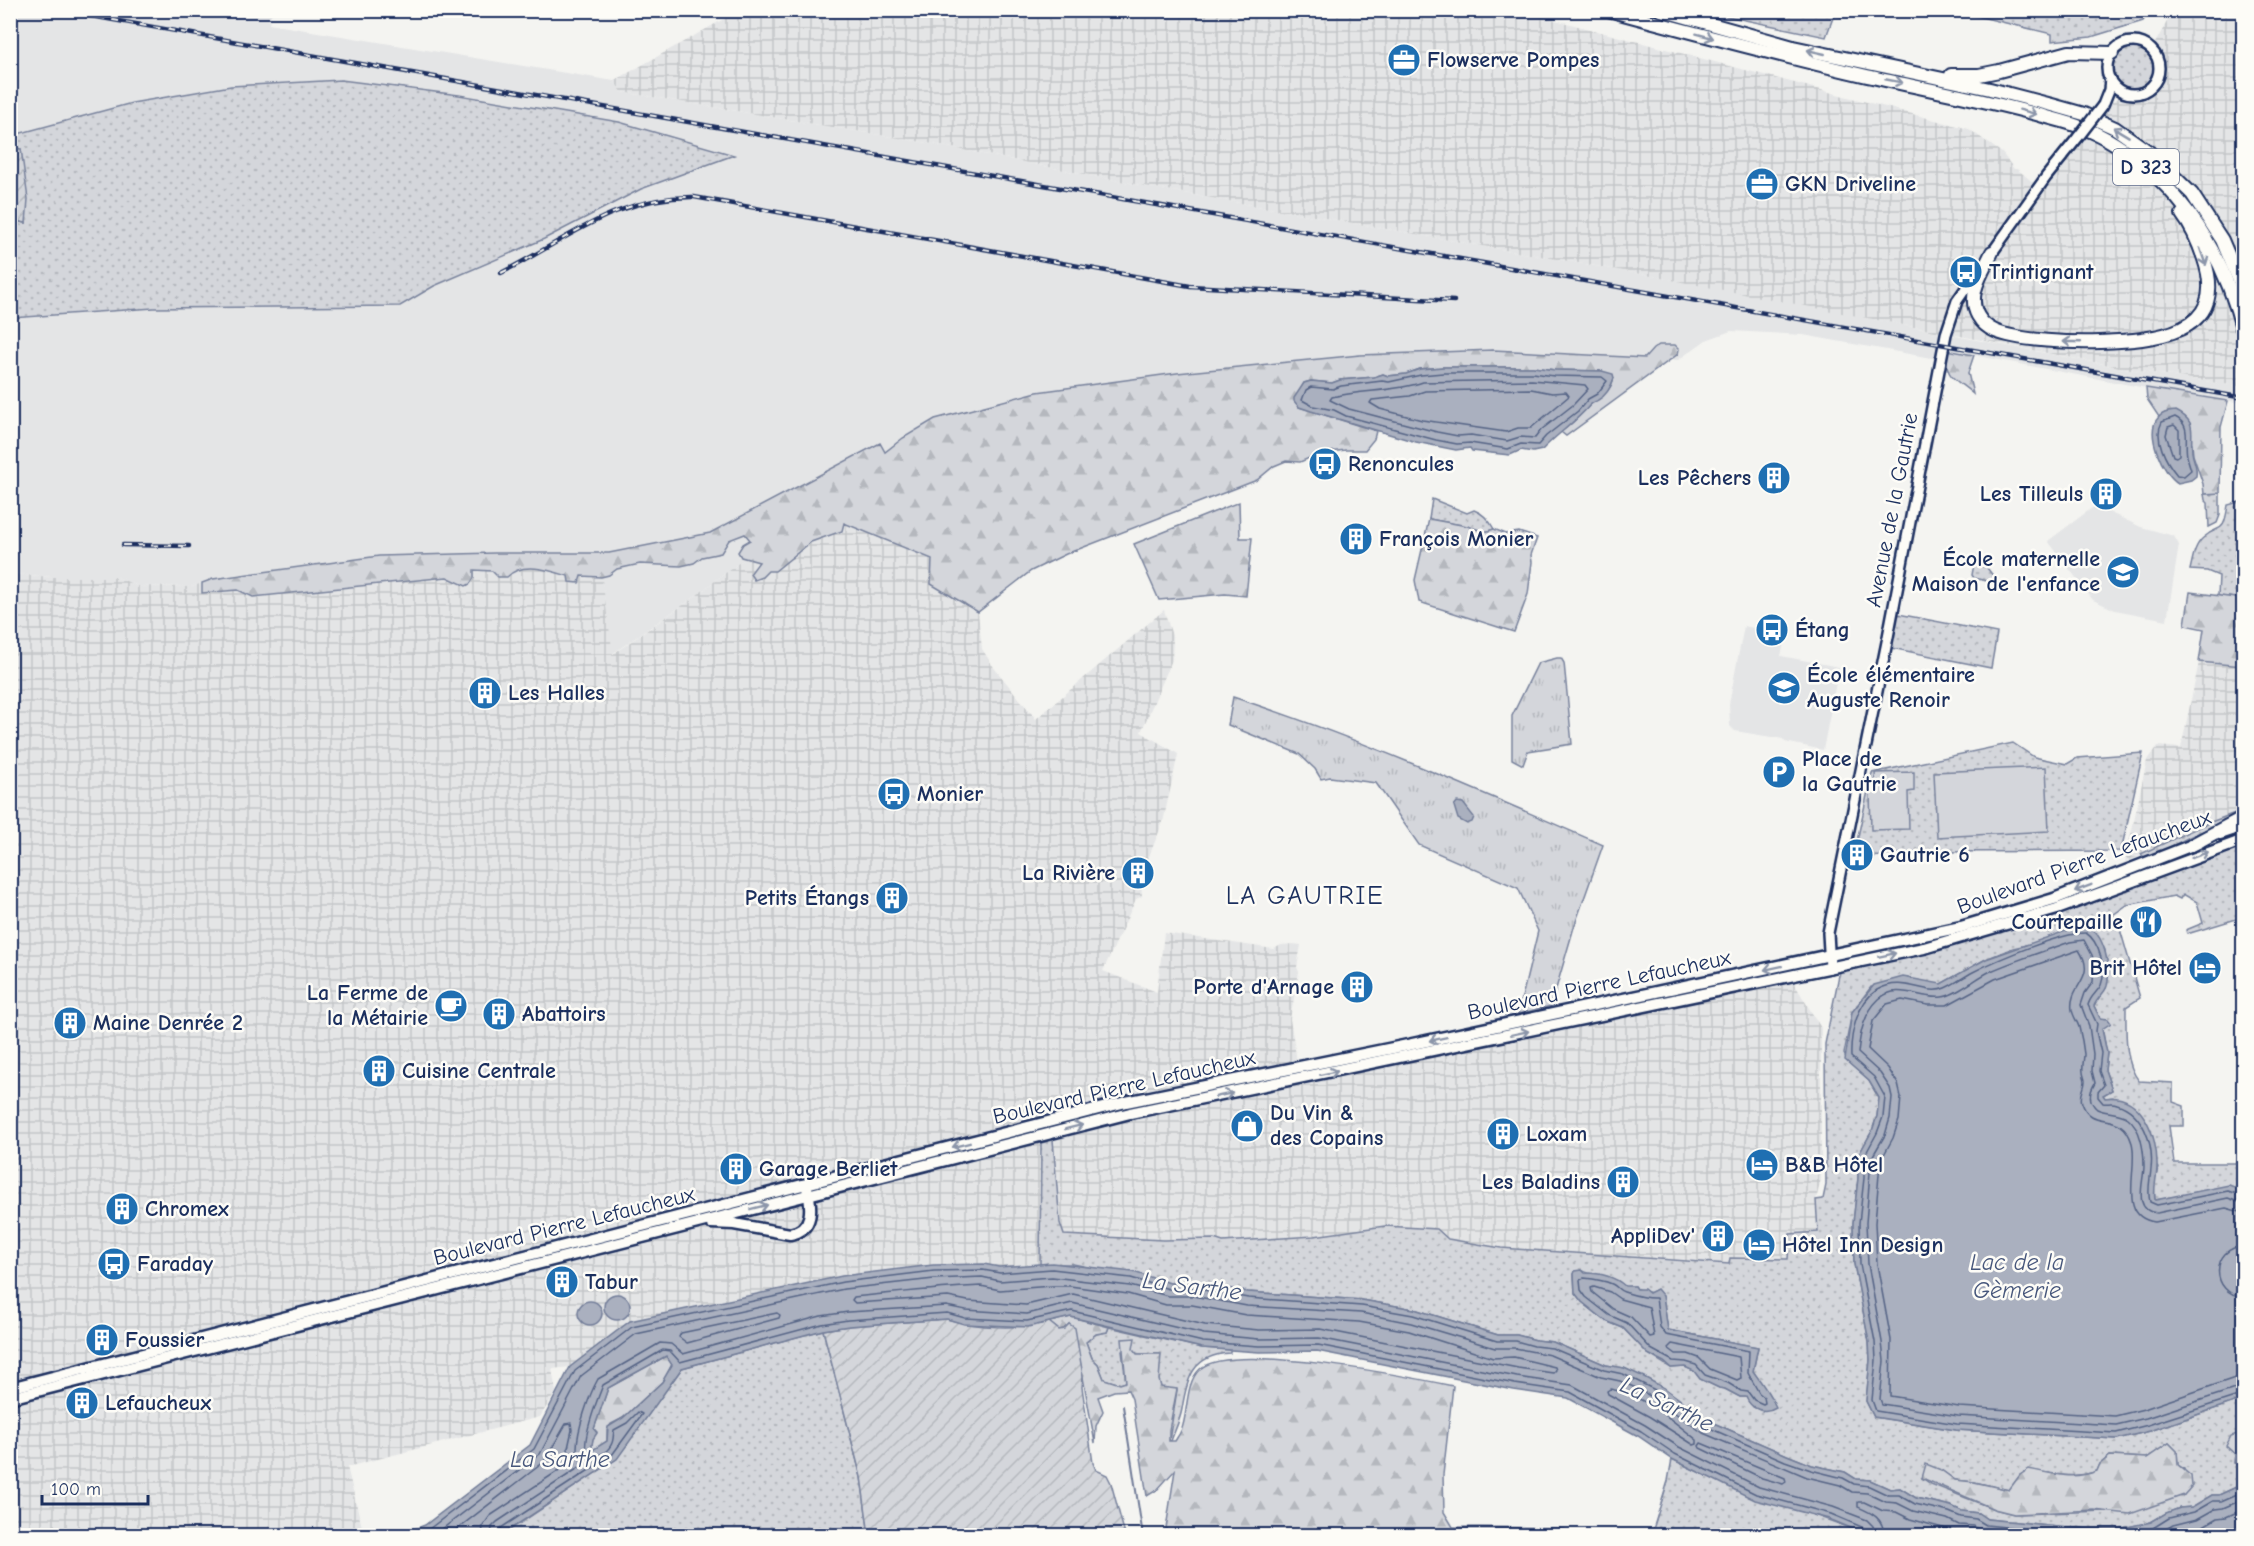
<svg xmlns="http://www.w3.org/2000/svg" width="2254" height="1546" viewBox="0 0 2254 1546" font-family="'Comic Neue',sans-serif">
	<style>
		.built { fill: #e4e5e6 }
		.industrial { fill: url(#industrial-grid) }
		.grass { fill: url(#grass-dots); stroke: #78829c; stroke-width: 1.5; fill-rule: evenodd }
		.forest { fill: url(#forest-firs); stroke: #78829c; stroke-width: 1.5 }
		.park { fill: url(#park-tufts); stroke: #78829c; stroke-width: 1.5 }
		.garden { fill: url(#garden-furrows); stroke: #78829c; stroke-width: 1.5 }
		.pitch { fill: #d4d6db; stroke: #78829c; stroke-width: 1.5 }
		.water { fill: #aab0bf; stroke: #717c98; stroke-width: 1.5; fill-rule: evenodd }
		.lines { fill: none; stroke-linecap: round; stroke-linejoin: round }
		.shore { stroke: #546385; stroke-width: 1.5 }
		.stream { stroke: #717c98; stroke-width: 2 }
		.tertiary-casing { stroke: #1b2f5e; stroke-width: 14 }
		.primary-casing { stroke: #1b2f5e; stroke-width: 15 }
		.trunk-casing { stroke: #1b2f5e; stroke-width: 16 }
		.tertiary { stroke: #fdfcf7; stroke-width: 9 }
		.primary { stroke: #fdfcf7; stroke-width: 10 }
		.trunk { stroke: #fdfcf7; stroke-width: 12 }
		.rail-casing { stroke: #1b2f5e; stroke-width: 4.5 }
		.rail { stroke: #fdfcf7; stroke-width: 2; stroke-dasharray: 7; stroke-linecap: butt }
		.tertiary-bridge-casing { stroke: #1b2f5e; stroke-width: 14; stroke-linecap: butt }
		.tertiary-bridge { stroke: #fdfcf7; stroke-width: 9 }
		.oneway { stroke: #8c96aa }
		.labels { text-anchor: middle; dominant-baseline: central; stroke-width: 5; stroke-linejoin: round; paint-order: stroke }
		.shield { fill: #fdfcf7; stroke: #5f6c8c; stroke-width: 1.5 }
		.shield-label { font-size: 21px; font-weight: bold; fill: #1b2f5e }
		.poi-label { font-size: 22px; font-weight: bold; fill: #1b2f5e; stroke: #fdfcf7; text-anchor: start }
		.street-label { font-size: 22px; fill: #1b2f5e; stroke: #fdfcf7 }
		.water-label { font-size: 24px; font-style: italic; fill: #46567b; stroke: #fdfcf7 }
		.quarter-label { font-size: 26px; letter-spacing: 1.5px; fill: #1b2f5e; stroke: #fdfcf7 }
	</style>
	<defs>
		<pattern id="industrial-grid" width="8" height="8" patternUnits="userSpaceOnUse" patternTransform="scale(1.5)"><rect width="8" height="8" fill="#e4e5e6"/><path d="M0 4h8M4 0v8" fill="none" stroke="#c3c5c8"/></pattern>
		<pattern id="grass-dots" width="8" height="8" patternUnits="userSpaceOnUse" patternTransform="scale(1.5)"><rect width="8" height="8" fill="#d4d6db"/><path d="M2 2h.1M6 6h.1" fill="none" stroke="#b5b8be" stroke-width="1.8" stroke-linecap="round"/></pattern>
		<pattern id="forest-firs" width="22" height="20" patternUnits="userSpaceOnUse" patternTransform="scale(1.5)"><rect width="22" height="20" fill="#d4d6db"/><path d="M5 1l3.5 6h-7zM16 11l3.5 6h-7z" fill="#b5b8be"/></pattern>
		<pattern id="park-tufts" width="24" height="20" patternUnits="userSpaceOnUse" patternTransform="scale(1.5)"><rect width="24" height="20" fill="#d4d6db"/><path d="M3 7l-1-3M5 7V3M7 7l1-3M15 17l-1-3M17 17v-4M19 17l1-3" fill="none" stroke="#b5b8be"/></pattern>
		<pattern id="garden-furrows" width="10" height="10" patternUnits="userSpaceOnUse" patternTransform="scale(1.5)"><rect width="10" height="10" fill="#d4d6db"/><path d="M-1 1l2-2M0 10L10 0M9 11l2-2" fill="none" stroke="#b5b8be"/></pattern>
	</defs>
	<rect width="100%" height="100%" fill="#f4f4f1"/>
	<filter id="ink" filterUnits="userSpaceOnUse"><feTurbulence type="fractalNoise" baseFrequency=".0167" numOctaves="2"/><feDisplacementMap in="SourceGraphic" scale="12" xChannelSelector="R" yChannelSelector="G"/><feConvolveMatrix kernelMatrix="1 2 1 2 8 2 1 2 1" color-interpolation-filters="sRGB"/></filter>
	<g filter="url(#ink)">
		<g class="built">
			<path d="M 10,11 L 272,11 L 269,24 L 614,81 L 622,92 L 922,142 L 1150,187 L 1770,297 L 1942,333 L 1937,359 L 1803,335 L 1731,331 L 1706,340 L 1678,360 L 1493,350 L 1360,355 L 1177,373 L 1037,392 L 935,419 L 903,438 L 693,598 L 612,654 L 598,553 L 213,579 L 191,587 L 138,586 L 116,577 L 55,577 L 11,574 L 11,318 L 154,308 L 400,306 L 434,286 L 544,239 L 641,189 L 733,155 L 619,122 L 459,95 L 341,80 L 231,86 L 132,103 L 11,136 Z"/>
			<path d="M 1950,335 L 2140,371 L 2243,387 L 2243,403 L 2146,388 L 1947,350 Z"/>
			<path d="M 2096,505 L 2098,507 L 2097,510 L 2100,512 L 2102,509 L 2141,527 L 2174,536 L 2179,545 L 2167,620 L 2115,610 L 2093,600 L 2048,541 Z"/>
			<path d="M 1744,626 L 1786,635 L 1781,656 L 1839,667 L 1823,750 L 1785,742 L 1783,739 L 1735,731 L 1730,726 L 1729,704 Z"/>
		</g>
		<g class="industrial">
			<path d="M 738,11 L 1521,11 L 1969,129 L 2002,153 L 2014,169 L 2017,169 L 2041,189 L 2100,113 L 2123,92 L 2130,88 L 2137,88 L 2153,60 L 2149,54 L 2173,11 L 2243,11 L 2243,387 L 2140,371 L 1646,275 L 1150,187 L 922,142 L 622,92 L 614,81 Z"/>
			<path d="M 810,508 L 932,560 L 931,584 L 978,612 L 982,649 L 995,669 L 1036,719 L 1164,610 L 1173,639 L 1172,660 L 1141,732 L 1178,754 L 1163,822 L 1147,861 L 1141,883 L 1142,896 L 1136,899 L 1103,971 L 1157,992 L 1164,933 L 1274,949 L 1281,945 L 1293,944 L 1301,945 L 1297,967 L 1299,972 L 1290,1019 L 1300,1079 L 1794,983 L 1821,1028 L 1821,1179 L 1816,1200 L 1818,1233 L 1788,1259 L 1730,1258 L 1729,1264 L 1501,1248 L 1448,1239 L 1437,1229 L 1385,1226 L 1314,1236 L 1223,1242 L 1214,1239 L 1163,1240 L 1064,1235 L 1041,1144 L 1040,1264 L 999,1267 L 984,1264 L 933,1265 L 842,1276 L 630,1321 L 570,1367 L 552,1369 L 556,1392 L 540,1417 L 347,1467 L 364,1535 L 11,1535 L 10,574 L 55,577 L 116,577 L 138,586 L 191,587 L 213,579 L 315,567 L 379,556 L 548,556 L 598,552 L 613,654 L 693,598 Z"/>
			<path d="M 2199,662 L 2243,666 L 2243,809 L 2197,833 L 2125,862 L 2147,760 L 2157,746 L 2181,748 Z"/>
		</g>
		<g class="grass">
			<path d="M 1702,11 L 1846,10 L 1846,11 L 1841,17 L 1834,15 L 1826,37 Z"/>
			<path d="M 1968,11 L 1968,10 L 2149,11 L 2143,21 L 2091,37 L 2052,41 L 2052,34 L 1968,14 Z"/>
			<circle cx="2133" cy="67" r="21"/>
			<path d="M 341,80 L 459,95 L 619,122 L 734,155 L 641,189 L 544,239 L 434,286 L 400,306 L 154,308 L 11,318 L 11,220 L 26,223 L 21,149 L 11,148 L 10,136 L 132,103 L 231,86 Z"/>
			<path d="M 2220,493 L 2220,515 L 2217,523 L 2209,527 L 2208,503 L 2205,500 L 2204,494 Z"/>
			<path d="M 1432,499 L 1467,513 L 1474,510 C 1483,513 1489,520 1494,529 L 1485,532 L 1467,526 L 1429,519 Z"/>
			<path d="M 2243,501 L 2243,599 L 2218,596 L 2219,576 L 2207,571 L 2190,570 C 2193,558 2194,546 2203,538 C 2220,522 2223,538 2228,505 Z"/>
			<path d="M 1978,556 L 1997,581 L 1995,583 L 1974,578 L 1972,575 L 1975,558 Z"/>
			<path d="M 1893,613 L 1997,633 L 1991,668 L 1886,647 Z"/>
			<path d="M 2013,743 L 2034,757 L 2067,764 L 2077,758 L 2143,753 L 2121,851 L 1918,852 L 1853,859 L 1872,773 Z"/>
			<path d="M 2243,808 L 2243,814 C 2229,823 2212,827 2196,834 C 2178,842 2163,852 2145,858 L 2141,854 L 2203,825 L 2235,813 Z"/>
			<path d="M 2243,844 L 2243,917 L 2187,934 L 2186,930 L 2203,923 L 2197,902 L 2183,894 L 2180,899 L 2174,896 L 2127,905 L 2113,915 L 2118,922 L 2140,998 L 2126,1007 C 2126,1030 2124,1063 2139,1081 L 2173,1083 L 2173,1102 L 2184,1106 L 2184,1126 L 2169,1126 L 2174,1163 L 2241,1163 L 2243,1160 L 2243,1195 L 2240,1189 L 2155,1200 L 2154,1183 L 2158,1168 L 2113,1097 L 2105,1098 L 2103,1095 L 2112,1090 L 2105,1070 L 2107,1053 L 2100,1018 L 2094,1006 L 2096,999 L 2106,988 L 2105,950 L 2093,930 L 2013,948 L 1986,959 L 1941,984 L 1871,987 L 1852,1012 L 1844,1054 L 1849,1063 L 1869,1081 L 1879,1098 L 1877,1116 L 1872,1131 L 1858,1156 L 1858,1178 L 1853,1223 L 1854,1264 L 1869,1342 L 1870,1360 L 1866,1401 L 1874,1417 L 1956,1430 L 2117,1439 L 2150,1431 L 2243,1399 L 2243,1432 L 2229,1449 L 2235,1454 L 2234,1463 L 2239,1464 L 2243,1460 L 2243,1484 L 2219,1495 L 2212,1495 L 2192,1507 L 2180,1508 L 2167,1513 L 2151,1522 L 2118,1529 L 2088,1529 L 1987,1519 L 1978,1513 L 1962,1511 L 1951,1506 L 1916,1498 L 1900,1488 L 1890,1489 L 1870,1480 L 1856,1479 L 1845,1472 L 1812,1465 L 1787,1455 L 1709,1421 L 1664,1388 L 1624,1368 L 1606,1365 L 1553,1342 L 1536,1340 L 1517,1335 L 1498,1335 L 1414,1309 L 1362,1300 L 1248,1292 L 1194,1282 L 1170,1283 L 1073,1264 L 1040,1264 L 1041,1143 L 1053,1140 L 1060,1223 L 1064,1235 L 1163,1240 L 1214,1239 L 1223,1242 L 1314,1236 L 1385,1226 L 1437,1229 L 1448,1239 L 1501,1248 L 1729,1264 L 1730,1258 L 1788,1259 L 1790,1234 L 1818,1232 L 1816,1200 L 1823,1199 L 1826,1185 L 1825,1044 L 1839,975 L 1842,968 L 1965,942 L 2007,930 ZM 1582,1270 C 1593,1278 1610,1272 1624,1287 L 1635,1286 L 1637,1289 L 1663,1296 L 1668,1330 L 1758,1347 L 1753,1371 L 1764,1389 L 1762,1411 L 1753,1407 L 1746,1397 L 1740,1397 L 1725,1389 L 1719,1388 L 1700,1379 L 1694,1371 L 1685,1367 L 1671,1368 L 1648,1354 L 1623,1328 L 1606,1321 L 1582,1302 L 1575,1293 L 1574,1274 ZM 2169,1443 L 2177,1451 L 2178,1465 L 2184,1469 L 2184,1495 L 2163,1501 L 2107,1511 L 2014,1514 L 1994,1509 L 1931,1484 L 1922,1478 L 1941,1470 L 1955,1480 L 1975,1482 L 2009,1490 L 2020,1475 L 2029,1470 C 2052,1473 2074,1480 2097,1471 L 2100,1464 L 2110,1456 L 2147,1458 Z"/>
			<path d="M 1109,1327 L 1202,1348 L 1230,1350 L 1230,1353 C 1193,1355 1187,1377 1182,1409 C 1180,1420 1175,1430 1171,1441 L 1169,1441 L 1177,1390 L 1161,1388 L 1159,1380 L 1160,1354 L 1137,1354 L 1133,1349 L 1122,1351 L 1126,1382 L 1120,1384 L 1104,1379 L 1098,1364 L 1092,1358 L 1086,1342 L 1096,1334 L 1107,1332 Z"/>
			<path d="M 823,1330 L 861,1477 L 869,1535 L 501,1536 L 616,1459 L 682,1368 Z"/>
			<path d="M 1672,1459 C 1734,1491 1803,1509 1868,1535 L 1651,1536 L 1668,1481 Z"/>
		</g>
		<g class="forest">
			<path d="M 1659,345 L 1675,345 L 1679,349 L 1678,354 L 1566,436 L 1561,432 C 1572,424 1580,415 1589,406 C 1600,394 1608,397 1614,378 L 1602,371 L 1555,370 L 1533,367 L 1443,367 L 1420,369 L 1406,374 L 1388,376 L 1383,374 L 1374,377 L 1340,380 L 1332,383 L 1311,381 L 1304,383 L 1299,393 L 1299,407 L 1376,431 L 1374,439 L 1365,450 L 1346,450 L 1321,453 L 1300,462 L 1286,461 L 1274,466 L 1257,480 L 1066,554 L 1031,571 L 978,612 L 931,584 L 932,559 L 844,523 L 842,531 L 811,542 L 775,571 L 768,571 L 762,577 L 754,580 L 750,574 L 759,562 L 741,557 L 738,552 L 743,544 L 750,540 L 745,534 L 729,540 L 721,553 L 702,557 L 694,563 L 681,566 L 640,564 L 617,569 L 609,575 L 601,577 L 581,576 L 579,583 L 569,582 L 568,576 C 549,570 522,561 507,577 L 498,577 L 492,571 L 474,570 L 474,578 L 470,584 L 466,586 L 447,577 L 253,597 L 238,590 L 202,593 L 202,583 L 213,579 L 379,556 L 495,553 L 609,553 L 710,533 L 880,443 L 885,452 L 903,438 L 935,419 L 1037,392 L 1177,373 L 1360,355 L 1493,350 L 1645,358 L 1653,349 Z"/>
			<path d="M 1947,350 L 1974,355 L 1968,373 L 1973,394 C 1953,376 1945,380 1947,350 Z"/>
			<path d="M 2146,388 L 2228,401 L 2221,427 L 2220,493 L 2204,494 L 2203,484 L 2193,455 L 2192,444 L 2165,413 L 2159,417 L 2147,399 Z"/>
			<path d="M 1239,502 L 1240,538 L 1252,538 L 1246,596 L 1225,594 L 1159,600 L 1134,544 Z"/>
			<path d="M 1429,519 L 1467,526 L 1485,532 L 1494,529 L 1506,534 L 1519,532 L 1537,538 L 1531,555 L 1532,562 L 1528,594 L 1514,632 L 1419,602 L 1415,580 Z"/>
			<path d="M 2190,592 L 2243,599 L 2243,666 L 2199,662 L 2204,629 L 2185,625 Z"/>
			<path d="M 1071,1317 L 1109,1327 L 1107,1332 L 1096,1334 L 1086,1342 L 1092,1358 L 1098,1364 L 1104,1379 L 1120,1384 L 1126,1382 L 1122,1339 L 1135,1338 L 1133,1349 L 1137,1354 L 1161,1354 L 1159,1380 L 1161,1387 L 1177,1389 L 1169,1430 L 1169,1441 L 1175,1441 C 1178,1436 1182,1431 1183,1425 C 1188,1408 1186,1382 1200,1369 C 1231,1341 1410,1377 1453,1386 L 1443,1475 L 1444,1512 L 1453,1527 L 1557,1528 L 1567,1530 L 1568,1535 L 1165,1535 L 1175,1470 L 1157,1490 L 1147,1496 L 1132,1399 L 1128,1390 L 1114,1391 L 1098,1397 L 1103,1411 L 1096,1426 L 1095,1443 L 1080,1361 L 1069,1324 L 1064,1329 L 1059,1330 L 1049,1322 Z"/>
			<path d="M 666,1356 L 672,1364 L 664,1380 L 623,1418 L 611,1424 L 607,1430 L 607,1441 L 604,1445 L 591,1451 L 593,1438 L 597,1432 L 594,1429 L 608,1388 Z"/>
			<path d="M 2243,1432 L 2243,1460 L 2239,1464 L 2234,1463 L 2235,1454 L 2226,1446 L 2231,1436 Z"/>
			<path d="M 2169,1443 L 2177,1451 L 2178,1465 L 2191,1476 L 2192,1486 L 2184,1495 L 2130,1514 L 2094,1510 L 2014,1514 L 1994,1509 L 1922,1478 L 1926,1464 L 1941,1470 L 1955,1480 L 1974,1482 L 2009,1490 L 2020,1475 L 2029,1469 C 2052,1474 2074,1480 2097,1471 L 2100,1464 L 2110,1456 L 2147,1458 Z"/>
		</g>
		<g class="park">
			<path d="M 1557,658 L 1561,658 L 1564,663 L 1572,744 L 1528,751 L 1523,765 L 1512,759 L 1512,716 L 1538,663 Z"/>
			<path d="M 1233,697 C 1359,738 1481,792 1603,845 L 1574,927 L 1551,1006 L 1518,1014 L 1538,931 L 1518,888 L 1419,845 L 1376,783 L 1330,777 L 1321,779 L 1315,769 L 1299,754 L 1228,725 Z"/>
		</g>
		<g class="garden">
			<path d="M 10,148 L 21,149 L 28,199 L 26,223 L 11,220 Z"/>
			<path d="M 947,1319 C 978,1328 1017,1330 1049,1322 L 1059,1330 L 1064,1329 L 1069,1324 L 1075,1328 L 1083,1376 L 1082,1387 L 1093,1463 L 1096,1470 L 1107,1475 L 1111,1483 L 1125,1535 L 869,1535 L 861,1477 L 823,1330 L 849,1326 Z"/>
		</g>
		<g class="pitch">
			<path d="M 2046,767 L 2049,831 L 1937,837 L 1934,772 Z"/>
			<path d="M 1914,772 L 1914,791 L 1908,792 L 1909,829 L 1871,830 L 1870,792 L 1876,792 L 1875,773 Z"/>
		</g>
		<g class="water">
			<path d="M 1443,367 L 1533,367 L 1555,370 L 1602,371 L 1613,374 L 1614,378 C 1611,387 1606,396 1598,400 C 1595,402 1592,403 1590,405 C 1576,422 1557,434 1542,450 L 1533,452 L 1521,450 L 1510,455 L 1472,451 L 1470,448 L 1456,450 L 1416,442 L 1311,411 L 1299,407 L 1294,401 L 1294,398 L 1304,383 L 1311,381 L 1332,383 L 1340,380 L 1374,377 L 1383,374 L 1388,376 L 1406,374 L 1420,369 Z"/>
			<path d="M 2176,411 C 2198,422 2190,431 2192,452 C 2193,461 2198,467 2196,476 L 2191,480 L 2178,483 C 2163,474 2144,432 2158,418 C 2162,412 2169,412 2176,411 Z"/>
			<path d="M 1457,802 L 1463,803 L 1474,817 L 1472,822 L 1467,824 L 1458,819 L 1454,806 Z"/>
			<path d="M 2077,927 C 2080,927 2083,926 2086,927 C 2105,931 2111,970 2107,986 C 2105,993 2097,998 2094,1006 L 2100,1018 L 2108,1019 L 2111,1023 L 2102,1029 L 2107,1053 L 2105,1070 L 2112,1090 L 2103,1095 L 2105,1098 C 2142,1093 2158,1136 2157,1167 C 2157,1178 2153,1188 2155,1200 L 2229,1185 L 2240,1189 L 2243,1195 L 2244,1258 L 2241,1275 L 2244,1277 L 2243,1399 L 2150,1431 L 2117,1439 L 1956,1430 L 1874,1417 L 1866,1401 L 1870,1360 L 1869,1342 L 1854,1264 L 1853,1223 L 1858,1178 L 1858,1156 L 1872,1131 L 1877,1116 L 1879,1098 L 1869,1081 L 1845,1060 L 1852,1012 L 1874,985 L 1903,977 L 1941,984 L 1986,959 Z"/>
			<path d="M 1052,1263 L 1133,1272 L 1170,1283 L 1194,1282 L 1248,1292 L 1362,1300 L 1414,1309 L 1498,1335 L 1517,1335 L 1536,1340 L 1553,1342 L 1606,1365 L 1624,1368 L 1644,1377 L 1664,1388 L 1709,1421 L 1787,1455 L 1812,1465 L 1845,1472 L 1856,1479 L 1870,1480 L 1890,1489 L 1900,1488 L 1916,1498 L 1951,1506 L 1962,1511 L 1978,1513 L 1987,1519 L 2088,1529 L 2118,1529 L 2151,1522 L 2166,1513 L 2180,1508 L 2192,1507 L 2212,1495 L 2219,1495 L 2243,1484 L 2243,1535 L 1868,1535 L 1829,1519 L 1755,1500 L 1672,1459 L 1638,1436 L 1568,1398 L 1514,1390 L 1317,1351 L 1259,1352 L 1202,1348 L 1071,1317 L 1028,1327 L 964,1324 L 947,1319 L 849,1326 L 823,1330 L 682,1368 L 617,1459 L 501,1535 L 399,1535 L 425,1525 L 530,1445 L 570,1367 L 630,1321 L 842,1276 L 933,1265 L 984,1264 L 999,1267 ZM 666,1356 L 672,1365 L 662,1382 L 623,1418 L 608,1427 L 607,1441 L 591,1451 L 593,1439 L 597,1433 L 594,1429 L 608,1388 Z"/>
			<path d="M 1582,1270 L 1585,1273 C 1600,1273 1614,1276 1625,1286 L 1635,1286 L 1637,1289 L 1644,1289 L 1649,1293 L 1657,1289 L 1663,1296 L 1668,1330 L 1758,1347 L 1753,1371 C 1762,1383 1770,1394 1776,1407 C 1765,1414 1751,1410 1746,1397 L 1740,1397 L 1725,1389 L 1719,1388 L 1700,1379 L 1694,1371 L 1685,1367 L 1671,1368 L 1664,1362 L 1648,1354 L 1623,1328 L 1606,1321 L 1582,1302 L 1575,1293 L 1574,1274 L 1575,1271 Z"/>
			<circle cx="617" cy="1307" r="13"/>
			<circle cx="590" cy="1313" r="12"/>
		</g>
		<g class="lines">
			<g class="shore">
				<path d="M 1443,373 L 1533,373 L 1554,376 L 1602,377 L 1607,381 L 1597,394 L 1588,399 L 1578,411 L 1546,436 L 1538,445 L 1521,444 L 1508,449 L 1470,443 L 1457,444 L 1436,440 L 1346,416 L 1334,410 L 1313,406 L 1302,400 L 1306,390 L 1311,387 L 1333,389 L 1341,386 L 1382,381 L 1389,382 L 1421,375 Z"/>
				<path d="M 1532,380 L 1585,385 L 1588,389 L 1573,405 L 1541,430 L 1535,438 L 1520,437 L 1507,441 L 1471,435 L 1458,436 L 1437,432 L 1349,409 L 1330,400 L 1332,397 C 1362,390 1393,392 1423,382 Z"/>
				<path d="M 1531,389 L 1552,393 L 1566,392 L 1569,396 L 1531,428 L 1518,428 L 1506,432 L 1422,420 L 1380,409 L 1370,403 L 1372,400 L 1410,396 L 1425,391 Z"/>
				<path d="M 2175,417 C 2192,425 2184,441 2187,456 C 2188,461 2190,466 2191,470 L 2184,476 L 2177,475 C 2166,462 2153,438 2162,422 Z"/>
				<path d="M 2174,425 L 2179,430 L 2179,455 L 2176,457 L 2173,456 L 2166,435 L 2168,427 Z"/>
				<path d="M 2244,1196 L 2228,1191 L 2157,1205 L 2150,1202 C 2147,1191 2150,1181 2151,1169 C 2154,1144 2143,1112 2117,1104 C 2112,1102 2107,1104 2103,1103 L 2098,1097 L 2098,1092 L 2104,1085 L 2099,1071 L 2101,1053 L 2096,1031 L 2097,1024 L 2088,1005 C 2091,995 2097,993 2101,985 C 2107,970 2099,941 2086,933 C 2062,932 1996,960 1973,972 C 1963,977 1955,984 1945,988 C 1925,997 1904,974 1877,990 C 1857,1003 1850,1034 1851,1057 L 1874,1077 L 1885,1097 L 1883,1117 L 1877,1133 L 1864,1157 L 1864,1178 L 1859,1223 L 1860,1264 L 1875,1342 L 1876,1360 L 1872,1400 L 1876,1411 L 1957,1424 L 2116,1433 L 2148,1425 L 2244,1394"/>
				<path d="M 2244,1204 L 2228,1198 L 2157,1213 C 2132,1211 2144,1182 2144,1166 C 2144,1151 2141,1128 2128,1118 C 2118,1111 2108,1114 2097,1109 C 2088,1101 2089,1093 2095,1083 L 2092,1071 L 2093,1054 L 2089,1026 L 2081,1005 L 2085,993 L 2093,982 L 2094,963 L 2092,955 L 2084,940 L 2070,942 C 2044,951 2016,960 1991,971 C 1977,977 1957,995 1942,997 C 1921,1000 1898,982 1879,999 C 1864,1013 1860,1033 1858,1053 L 1880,1073 L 1890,1088 L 1892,1097 L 1890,1118 L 1885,1135 L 1871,1159 L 1866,1223 L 1868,1264 L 1882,1342 L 1884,1361 L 1880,1399 L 1882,1404 L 1958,1416 L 2116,1425 L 2146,1418 L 2244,1386"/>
				<path d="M 2244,1213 L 2226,1208 L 2155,1222 C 2116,1217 2139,1169 2132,1143 C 2121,1107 2092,1132 2082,1103 C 2079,1094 2085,1089 2085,1081 C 2085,1078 2083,1075 2083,1072 C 2082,1066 2084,1060 2084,1054 C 2083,1045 2081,1035 2079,1027 C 2077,1021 2073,1016 2072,1010 C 2068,985 2098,979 2079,950 L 1995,979 L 1947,1005 L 1928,1005 L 1902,1000 L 1887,1004 L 1873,1021 L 1868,1049 L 1888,1068 L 1898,1084 L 1901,1097 L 1899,1120 L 1893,1138 L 1880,1162 L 1875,1223 L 1877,1264 L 1891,1340 L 1890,1396 L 1959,1407 L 2115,1416 L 2144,1409 L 2235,1378 L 2244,1377"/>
				<path d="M 2244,1246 C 2210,1247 2210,1295 2244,1297"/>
				<path d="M 1584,1278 C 1594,1279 1603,1280 1612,1284 C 1617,1286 1619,1291 1624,1292 C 1634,1295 1646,1299 1656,1298 L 1660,1327 L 1666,1335 L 1749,1351 L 1748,1373 L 1759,1393 L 1764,1397 L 1765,1403 L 1763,1404 L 1754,1400 L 1748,1392 L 1741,1391 L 1728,1383 L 1705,1375 L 1696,1365 L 1686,1362 L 1673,1361 L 1651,1349 L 1627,1323 L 1609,1315 L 1586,1297 L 1581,1290 L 1580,1280 Z"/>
				<path d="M 981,1286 L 1000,1290 L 1052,1286 L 1070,1286 L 1128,1294 L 1166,1305 L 1192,1305 L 1246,1315 L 1359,1322 L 1409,1331 L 1493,1358 L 1514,1357 L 1555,1367 L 1556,1370 L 1553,1373 L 1518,1368 L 1320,1329 L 1259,1330 L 1205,1325 L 1073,1294 L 1026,1305 L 968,1301 L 948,1297 L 855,1303 L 852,1300 L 854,1297 C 897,1293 938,1288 981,1286 Z"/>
				<path d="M 1594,1287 L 1610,1292 L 1620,1299 L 1649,1307 L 1654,1336 L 1650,1337 L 1631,1317 L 1613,1309 L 1592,1292 L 1591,1288 Z"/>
				<path d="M 777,1313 L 780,1315 L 779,1318 L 687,1343 L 679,1337 L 681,1333 Z"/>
				<path d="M 1672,1344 L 1739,1357 L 1741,1378 L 1737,1380 L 1710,1369 L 1699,1358 L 1688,1354 L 1676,1354 L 1668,1348 Z"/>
				<path d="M 1610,1389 C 1642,1394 1672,1420 1697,1440 L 1697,1444 L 1694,1445 L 1650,1417 L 1608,1394 L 1607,1391 Z"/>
				<path d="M 1701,1443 L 1785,1478 L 1786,1482 L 1783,1484 L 1762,1478 L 1700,1448 L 1699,1446 Z"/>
				<path d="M 414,1536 L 429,1529 L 534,1449 L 575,1371 L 632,1327 L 843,1282 L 934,1271 L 983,1270 L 1000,1273 L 1052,1269 L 1131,1278 L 1169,1289 L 1193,1288 L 1248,1298 L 1362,1306 L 1413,1315 L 1497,1341 L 1516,1341 L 1534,1346 L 1552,1348 L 1604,1370 L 1623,1374 L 1661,1393 L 1707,1427 L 1785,1461 L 1811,1470 L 1843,1478 L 1854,1484 L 1869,1486 L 1888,1495 L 1899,1495 L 1915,1504 L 1949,1512 L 1961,1517 L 1976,1519 L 1986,1525 L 2088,1535 L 2119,1535 L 2153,1528 L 2169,1518 L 2194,1512 L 2213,1501 L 2221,1501 L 2244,1491"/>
				<path d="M 433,1536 L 540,1454 L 581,1376 L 636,1334 L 844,1289 L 934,1279 L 982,1277 L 1000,1281 L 1052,1277 L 1130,1286 L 1168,1296 L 1193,1296 L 1247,1306 L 1361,1313 L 1411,1323 L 1495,1348 L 1515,1348 L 1550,1355 L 1601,1377 L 1620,1381 L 1638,1389 L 1657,1400 L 1703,1433 L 1807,1477 L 1840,1485 L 1852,1492 L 1867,1493 L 1886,1502 L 1897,1503 L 1913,1511 L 1947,1519 L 1959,1525 L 1974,1526 L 1983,1532 L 2024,1536"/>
				<path d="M 448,1536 L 544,1462 L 566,1424 L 571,1423 L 572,1430 L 568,1448 L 570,1463 L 490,1516 L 483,1526 L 482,1536"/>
				<path d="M 491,1536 L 492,1527 L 497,1522 L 583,1465 C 582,1460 577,1455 577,1448 C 577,1430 589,1395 598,1379 L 660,1343 L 671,1344 L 683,1354 L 821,1316 L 848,1312 L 946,1306 L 966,1310 L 1027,1314 L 1072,1303 L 1204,1334 L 1259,1339 L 1319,1338 L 1517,1377 L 1572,1385 L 1645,1425 L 1679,1447 L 1759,1487 L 1833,1507 L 1867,1520 L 1873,1526 L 1875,1536"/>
				<path d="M 498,1536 L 501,1528 L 612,1455 L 642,1414 L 638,1412 L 627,1423 L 614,1430 C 613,1435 614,1440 611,1445 C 607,1453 596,1458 588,1456 C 579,1445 597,1400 603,1385 L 663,1350 L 670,1351 L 680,1362 L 822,1324 L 848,1320 L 947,1313 L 965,1318 L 1027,1321 L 1072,1311 L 1203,1342 L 1259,1346 L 1318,1345 L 1515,1384 L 1570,1392 L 1641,1431 L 1675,1454 L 1756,1494 L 1831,1514 L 1864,1528 L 1868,1536"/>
				<path d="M 1884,1536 C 1884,1518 1872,1513 1858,1507 L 1858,1502 L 1864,1502 L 1883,1511 L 1896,1512 L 1910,1519 L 1972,1536"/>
				<path d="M 2154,1536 L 2173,1525 L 2197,1519 L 2215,1509 L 2223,1508 L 2244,1499"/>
				<path d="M 2173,1536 L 2185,1530 L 2200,1528 L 2217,1518 L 2226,1517 L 2244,1509"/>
			</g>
			<path class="stream" d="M 1123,1406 L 1143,1536"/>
			<g class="tertiary-casing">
				<g id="tertiary">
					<circle cx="2133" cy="68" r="26"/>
					<path d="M 2103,105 L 2109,90 L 2110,79"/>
					<path d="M 1989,257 L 2046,177 L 2079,136"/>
					<path d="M 1830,968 L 1828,933 L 1888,637 L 1946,334 L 1957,301 L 1980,268"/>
				</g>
			</g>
			<g class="primary-casing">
				<g id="primary">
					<path d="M 2220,834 L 2244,826"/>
					<path d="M 711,1223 L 734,1224 L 790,1234 C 814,1230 812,1207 807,1188"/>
					<path d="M 10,1388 L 1126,1102 L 1403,1046 L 1961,927 L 2054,899 L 2200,842"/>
					<path d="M 10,1398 L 1130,1113 L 1924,948 L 2057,909 L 2244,840"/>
				</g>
			</g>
			<g class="trunk-casing">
				<g id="trunk">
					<path d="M 1608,10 C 1694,33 1780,56 1867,76 C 1925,89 1983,99 2040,115 C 2054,119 2069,122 2083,128 C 2108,137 2129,152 2148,169 C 2199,213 2228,270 2244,335"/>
					<path d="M 1661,10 L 1793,47 L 1990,89 L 2052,105 L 2084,114 L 2115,128 L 2149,152 L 2192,194 L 2222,240 L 2244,292"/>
					<path d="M 1951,75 L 1979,75 L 1999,71 L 2069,52 L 2112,53"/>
					<path d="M 1992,252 C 1983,272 1966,295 1978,316 C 1982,323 1988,328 1995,331 C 2019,341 2073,343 2100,342 C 2152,340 2230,336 2204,259 C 2199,244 2192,227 2182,214"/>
					<path d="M 2192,845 L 2244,817"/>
				</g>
			</g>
			<use href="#tertiary" class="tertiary"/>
			<use href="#primary" class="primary"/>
			<use href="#trunk" class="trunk"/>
			<g class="rail-casing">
				<g id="rail">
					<path d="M 57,10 L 2244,398"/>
					<path d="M 501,273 C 567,240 615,196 694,197 L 1190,286 L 1454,301"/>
					<path d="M 123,545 L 189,546"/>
				</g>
			</g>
			<use href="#rail" class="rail"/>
			<g class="tertiary-bridge-casing">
				<path id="tertiary-bridge" d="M 2079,136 L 2103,105"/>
			</g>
			<use href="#tertiary-bridge" class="tertiary-bridge"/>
		</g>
		<defs><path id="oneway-shaft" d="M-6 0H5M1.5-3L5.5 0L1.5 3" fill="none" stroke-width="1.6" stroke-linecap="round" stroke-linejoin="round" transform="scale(1.5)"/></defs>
		<g class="oneway">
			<use href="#oneway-shaft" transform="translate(1705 36) rotate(15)"/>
			<use href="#oneway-shaft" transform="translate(1816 52) rotate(-167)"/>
			<use href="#oneway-shaft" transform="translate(1894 81) rotate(11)"/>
			<use href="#oneway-shaft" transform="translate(2028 112) rotate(15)"/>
			<use href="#oneway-shaft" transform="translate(2121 132) rotate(-149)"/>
			<use href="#oneway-shaft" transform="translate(2203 257) rotate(71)"/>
			<use href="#oneway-shaft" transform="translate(2072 342) rotate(-178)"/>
			<use href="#oneway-shaft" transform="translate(2200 855) rotate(-20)"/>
			<use href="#oneway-shaft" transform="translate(2083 888) rotate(159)"/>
			<use href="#oneway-shaft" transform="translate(1887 955) rotate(-12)"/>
			<use href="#oneway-shaft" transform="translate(1773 968) rotate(168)"/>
			<use href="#oneway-shaft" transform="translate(1520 1033) rotate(-12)"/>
			<use href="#oneway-shaft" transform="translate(1438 1039) rotate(168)"/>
			<use href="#oneway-shaft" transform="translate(1329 1073) rotate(-12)"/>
			<use href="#oneway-shaft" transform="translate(1224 1095) rotate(-12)"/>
			<use href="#oneway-shaft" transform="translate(1074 1127) rotate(-14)"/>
			<use href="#oneway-shaft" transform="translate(961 1145) rotate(166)"/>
			<use href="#oneway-shaft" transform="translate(759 1207) rotate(-14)"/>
		</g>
	</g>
	<defs>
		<g id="office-disc" transform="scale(1.725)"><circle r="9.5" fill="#1f6fb2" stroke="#fdfcf7"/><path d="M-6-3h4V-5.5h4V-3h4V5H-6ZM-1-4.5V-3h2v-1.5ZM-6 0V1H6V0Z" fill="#fff"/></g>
		<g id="bus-disc" transform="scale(1.725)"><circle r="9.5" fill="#1f6fb2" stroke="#fdfcf7"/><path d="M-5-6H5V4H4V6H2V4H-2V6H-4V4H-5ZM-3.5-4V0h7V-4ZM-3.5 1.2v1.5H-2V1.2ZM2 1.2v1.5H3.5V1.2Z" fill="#fff"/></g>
		<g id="building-disc" transform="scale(1.725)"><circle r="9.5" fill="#1f6fb2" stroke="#fdfcf7"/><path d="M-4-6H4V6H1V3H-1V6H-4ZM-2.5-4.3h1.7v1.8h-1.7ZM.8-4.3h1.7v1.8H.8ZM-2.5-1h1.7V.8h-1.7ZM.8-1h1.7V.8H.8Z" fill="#fff"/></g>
		<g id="school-disc" transform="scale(1.725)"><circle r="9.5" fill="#1f6fb2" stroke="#fdfcf7"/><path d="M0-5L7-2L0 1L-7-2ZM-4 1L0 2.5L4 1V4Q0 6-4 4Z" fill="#fff"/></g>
		<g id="parking-disc" transform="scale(1.725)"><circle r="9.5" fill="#1f6fb2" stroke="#fdfcf7"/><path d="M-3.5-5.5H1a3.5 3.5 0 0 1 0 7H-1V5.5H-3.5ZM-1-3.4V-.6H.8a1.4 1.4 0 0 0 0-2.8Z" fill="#fff"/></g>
		<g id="restaurant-disc" transform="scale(1.725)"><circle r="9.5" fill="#1f6fb2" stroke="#fdfcf7"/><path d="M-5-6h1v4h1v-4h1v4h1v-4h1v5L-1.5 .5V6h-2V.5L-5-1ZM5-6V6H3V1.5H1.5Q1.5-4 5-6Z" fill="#fff"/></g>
		<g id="hotel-disc" transform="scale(1.725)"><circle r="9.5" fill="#1f6fb2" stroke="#fdfcf7"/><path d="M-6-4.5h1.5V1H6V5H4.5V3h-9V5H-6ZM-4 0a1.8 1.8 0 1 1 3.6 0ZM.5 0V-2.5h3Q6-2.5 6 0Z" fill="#fff"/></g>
		<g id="cafe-disc" transform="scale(1.725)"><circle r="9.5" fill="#1f6fb2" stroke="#fdfcf7"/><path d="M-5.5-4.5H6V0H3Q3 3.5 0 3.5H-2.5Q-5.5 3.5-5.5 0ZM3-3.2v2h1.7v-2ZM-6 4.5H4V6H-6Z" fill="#fff"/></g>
		<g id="shop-disc" transform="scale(1.725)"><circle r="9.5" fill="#1f6fb2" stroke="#fdfcf7"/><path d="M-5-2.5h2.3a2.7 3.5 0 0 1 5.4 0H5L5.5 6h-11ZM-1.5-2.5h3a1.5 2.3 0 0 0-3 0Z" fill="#fff"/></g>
	</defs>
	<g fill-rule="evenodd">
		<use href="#office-disc" x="1404" y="60"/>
		<use href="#office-disc" x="1762" y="184"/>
		<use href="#bus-disc" x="1966" y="272"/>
		<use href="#bus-disc" x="1325" y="464"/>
		<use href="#building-disc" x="1774" y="478"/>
		<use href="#building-disc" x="2106" y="494"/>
		<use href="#building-disc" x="1356" y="539"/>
		<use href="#school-disc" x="2123" y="572"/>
		<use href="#bus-disc" x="1772" y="630"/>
		<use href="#school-disc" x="1784" y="688"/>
		<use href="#building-disc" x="485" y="693"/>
		<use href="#parking-disc" x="1779" y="772"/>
		<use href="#bus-disc" x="894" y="794"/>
		<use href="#building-disc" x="1857" y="855"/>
		<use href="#building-disc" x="1138" y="873"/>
		<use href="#building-disc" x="892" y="898"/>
		<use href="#restaurant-disc" x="2146" y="922"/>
		<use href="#hotel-disc" x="2205" y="968"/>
		<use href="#building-disc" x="1357" y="987"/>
		<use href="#cafe-disc" x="451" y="1006"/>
		<use href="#building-disc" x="499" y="1014"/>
		<use href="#building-disc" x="70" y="1023"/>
		<use href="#building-disc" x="379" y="1071"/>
		<use href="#shop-disc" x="1247" y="1126"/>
		<use href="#building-disc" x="1503" y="1134"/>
		<use href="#hotel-disc" x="1762" y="1165"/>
		<use href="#building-disc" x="736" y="1169"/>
		<use href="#building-disc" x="1623" y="1182"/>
		<use href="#building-disc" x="122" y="1209"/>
		<use href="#building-disc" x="1718" y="1236"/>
		<use href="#hotel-disc" x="1759" y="1245"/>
		<use href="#bus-disc" x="114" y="1264"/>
		<use href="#building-disc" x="562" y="1282"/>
		<use href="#building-disc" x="102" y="1340"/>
		<use href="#building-disc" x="82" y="1403"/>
	</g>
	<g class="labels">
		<rect class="shield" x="2113" y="149" width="66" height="36" rx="4.5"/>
		<g class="shield-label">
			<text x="2146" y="167">D 323</text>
		</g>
		<g class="poi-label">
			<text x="1427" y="60">Flowserve Pompes</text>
			<text x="1785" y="184">GKN Driveline</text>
			<text x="1989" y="272">Trintignant</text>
			<text x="1348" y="464">Renoncules</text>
			<text x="1751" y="478" text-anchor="end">Les Pêchers</text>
			<text x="2083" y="494" text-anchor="end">Les Tilleuls</text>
			<text x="1379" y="539">François Monier</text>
			<text x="2100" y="559" text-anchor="end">École maternelle<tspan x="2100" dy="25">Maison de l'enfance</tspan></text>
			<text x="1795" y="630">Étang</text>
			<text x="1807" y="675">École élémentaire<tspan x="1807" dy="25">Auguste Renoir</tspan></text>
			<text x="508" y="693">Les Halles</text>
			<text x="1802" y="759">Place de<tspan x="1802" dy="25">la Gautrie</tspan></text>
			<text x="917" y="794">Monier</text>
			<text x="1880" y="855">Gautrie 6</text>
			<text x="1115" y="873" text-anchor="end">La Rivière</text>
			<text x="869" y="898" text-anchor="end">Petits Étangs</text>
			<text x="2123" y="922" text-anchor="end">Courtepaille</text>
			<text x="2182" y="968" text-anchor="end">Brit Hôtel</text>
			<text x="1334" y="987" text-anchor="end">Porte d'Arnage</text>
			<text x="428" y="993" text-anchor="end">La Ferme de<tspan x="428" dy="25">la Métairie</tspan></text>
			<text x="522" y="1014">Abattoirs</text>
			<text x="93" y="1023">Maine Denrée 2</text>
			<text x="402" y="1071">Cuisine Centrale</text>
			<text x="1270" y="1113">Du Vin &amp;<tspan x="1270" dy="25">des Copains</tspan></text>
			<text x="1526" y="1134">Loxam</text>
			<text x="1785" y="1165">B&amp;B Hôtel</text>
			<text x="759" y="1169">Garage Berliet</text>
			<text x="1600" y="1182" text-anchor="end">Les Baladins</text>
			<text x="145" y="1209">Chromex</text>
			<text x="1695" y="1236" text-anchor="end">AppliDev'</text>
			<text x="1782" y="1245">Hôtel Inn Design</text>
			<text x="137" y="1264">Faraday</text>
			<text x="585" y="1282">Tabur</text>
			<text x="125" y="1340">Foussier</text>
			<text x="105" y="1403">Lefaucheux</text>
		</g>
		<g class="street-label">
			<text transform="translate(1892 510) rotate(-79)">Avenue de la Gautrie</text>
			<text transform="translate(2084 862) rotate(-20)">Boulevard Pierre Lefaucheux</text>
			<text transform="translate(1599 985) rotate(-12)">Boulevard Pierre Lefaucheux</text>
			<text transform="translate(1124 1087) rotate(-13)">Boulevard Pierre Lefaucheux</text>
			<text transform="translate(564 1226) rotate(-14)">Boulevard Pierre Lefaucheux</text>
		</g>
		<g class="water-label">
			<text x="2017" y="1262">Lac de la<tspan x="2017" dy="28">Gèmerie</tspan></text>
			<text transform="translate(1192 1286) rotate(7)">La Sarthe</text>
			<text transform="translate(1667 1404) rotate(25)">La Sarthe</text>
			<text x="560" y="1459">La Sarthe</text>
		</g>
		<g class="quarter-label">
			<text x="1305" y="896">LA GAUTRIE</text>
		</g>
	</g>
	<rect width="2254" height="1546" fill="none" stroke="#fdfcf7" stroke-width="36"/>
	<rect x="18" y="18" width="2218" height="1510" fill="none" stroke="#1b2f5e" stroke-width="2" filter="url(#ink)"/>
	<path d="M42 1495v9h106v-9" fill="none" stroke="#1b2f5e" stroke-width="3"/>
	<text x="51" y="1495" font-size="18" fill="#1b2f5e" stroke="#fdfcf7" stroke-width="4.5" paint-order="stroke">100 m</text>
</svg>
